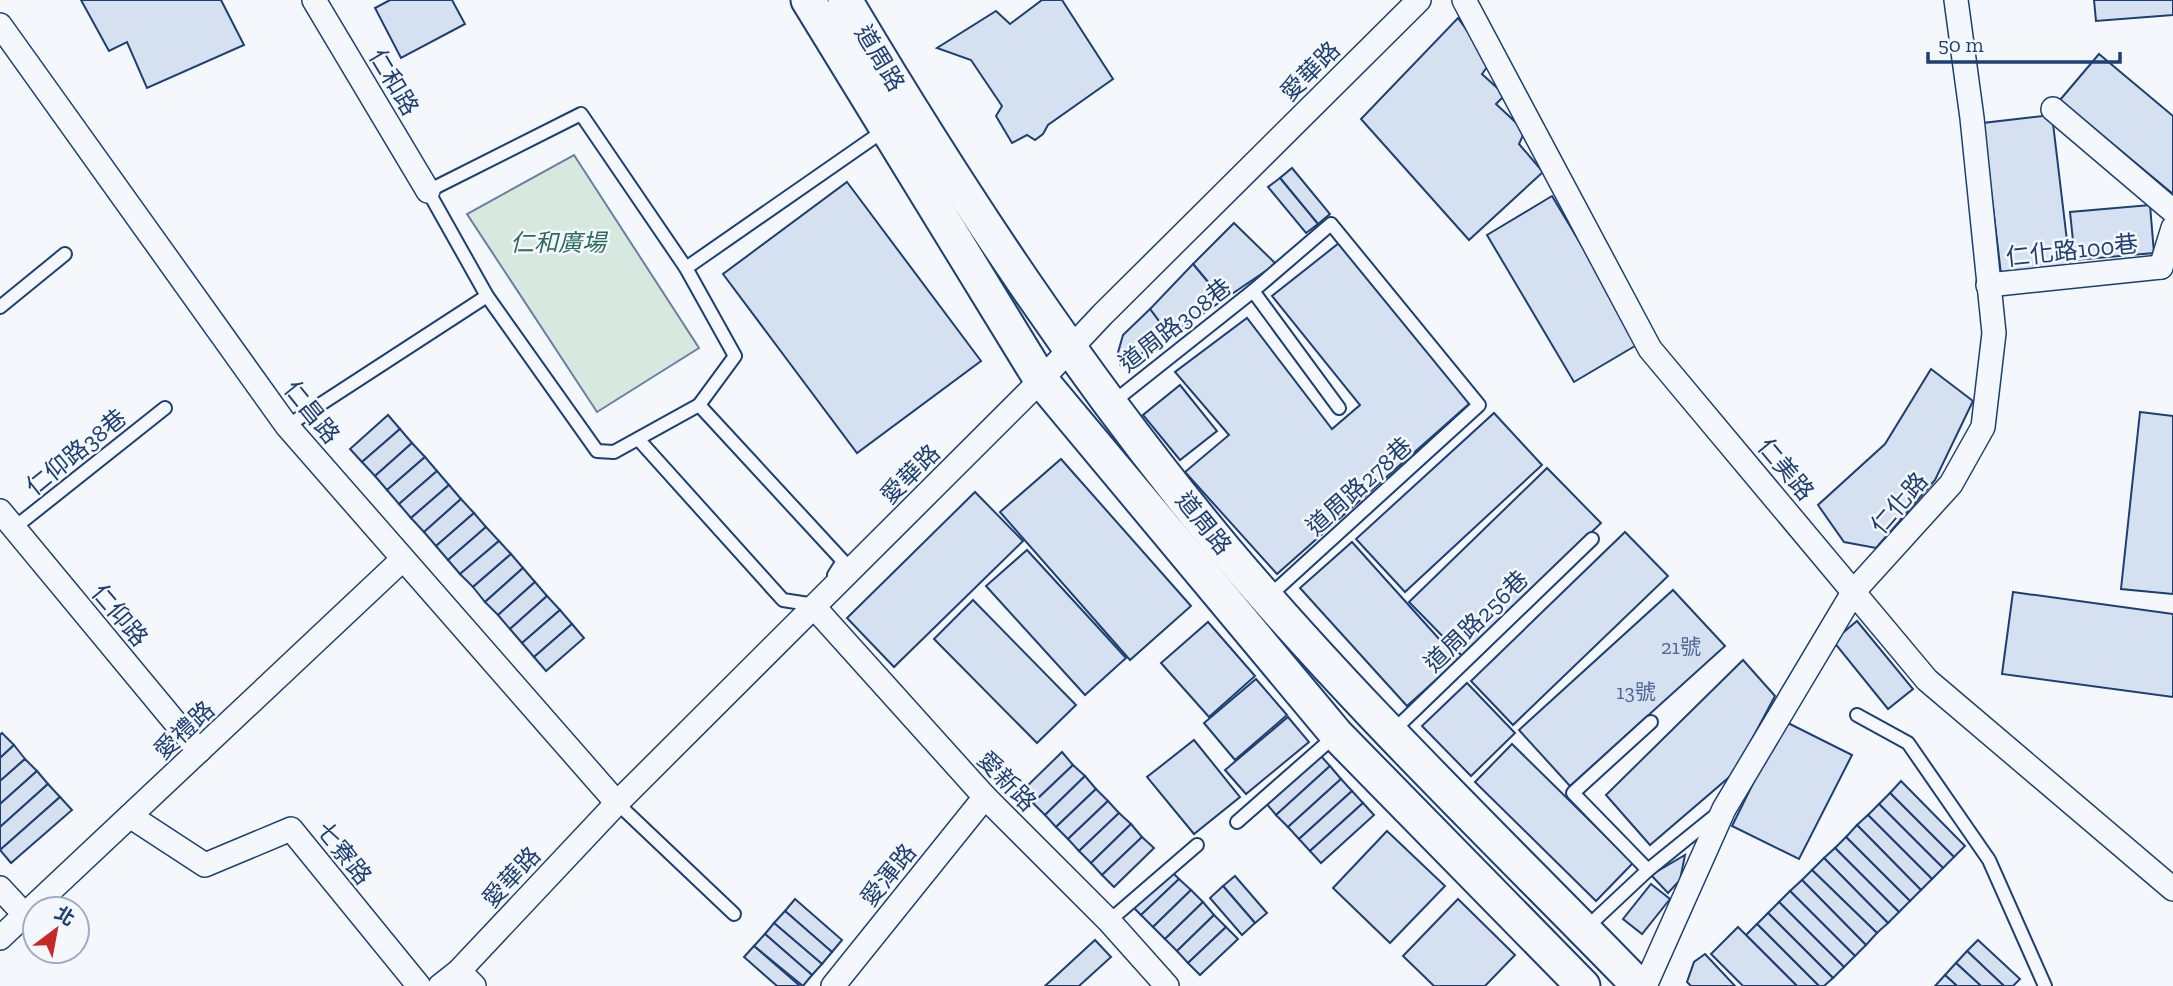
<svg xmlns="http://www.w3.org/2000/svg" width="2173" height="986" viewBox="0 0 2173 986" font-family="'Zilla Slab','Noto Sans TC',serif">
	<style>
		.green { fill: #d7e8df; stroke: #687fa3; stroke-width: 2 }
		.building { fill: #d5e0f0; stroke: #1d3f73; stroke-width: 2 }
		.lines { fill: none; stroke-linecap: round; stroke-linejoin: round }
		.service-casing { stroke: #1d3f73; stroke-width: 16 }
		.minor-casing { stroke: #1d3f73; stroke-width: 26 }
		.secondary-casing { stroke: #1d3f73; stroke-width: 37 }
		.service { stroke: #f4f7fb; stroke-width: 12 }
		.minor { stroke: #f4f7fb; stroke-width: 23 }
		.secondary { stroke: #f4f7fb; stroke-width: 33 }
		.labels { text-anchor: middle; dominant-baseline: central; stroke-width: 5; stroke-linejoin: round; paint-order: stroke }
		.number-label { font-size: 21px; fill: #4b6792 }
		.street-label { font-size: 24px; fill: #1d3f73; stroke: #f4f7fb }
		.park-label { font-size: 24px; font-style: italic; fill: #2c6c60; stroke: #f4f7fb }
	</style>
	<rect width="100%" height="100%" fill="#f4f7fb"/>
	<path class="green" d="M 574,155 L 699,348 L 597,412 L 467,214 Z"/>
	<g class="building">
		<path d="M 81,0 L 221,0 L 244,45 L 147,88 L 127,42 L 109,51 Z"/>
		<path d="M 390,0 L 452,0 L 465,24 L 401,58 L 375,8 Z"/>
		<path d="M 1042,0 L 1062,0 L 1113,79 L 1048,125 L 1043,134 L 1035,140 L 1027,135 L 1012,143 L 996,116 L 1002,106 L 971,60 L 937,48 L 996,11 L 1010,24 Z"/>
		<path d="M 2094,0 L 2173,0 L 2173,15 L 2096,21 Z"/>
		<path d="M 1458,18 L 1490,63 L 1482,74 L 1505,95 L 1496,104 L 1525,131 L 1519,144 L 1543,172 L 1469,240 L 1361,119 Z"/>
		<path d="M 2099,54 L 2173,116 L 2173,194 L 2060,100 Z"/>
		<path d="M 2052,115 L 2070,266 L 2001,274 L 1983,123 Z"/>
		<path d="M 1292,168 L 1330,214 L 1318,224 L 1280,178 Z"/>
		<path d="M 1280,178 L 1318,224 L 1306,233 L 1268,187 Z"/>
		<path d="M 847,182 L 981,361 L 857,453 L 723,274 Z"/>
		<path d="M 1552,196 L 1640,343 L 1574,382 L 1487,235 Z"/>
		<path d="M 2150,205 L 2154,253 L 2075,260 L 2070,212 Z"/>
		<path d="M 1234,223 L 1276,264 L 1223,300 L 1193,264 Z"/>
		<path d="M 1339,243 L 1470,403 L 1277,574 L 1185,472 L 1229,435 L 1175,372 L 1247,318 L 1332,429 L 1360,405 L 1272,296 Z"/>
		<path d="M 1193,264 L 1223,300 L 1170,336 L 1150,309 Z"/>
		<path d="M 1150,309 L 1170,336 L 1121,366 L 1117,356 L 1123,335 Z"/>
		<path d="M 1931,369 L 1973,401 L 1935,480 L 1876,548 L 1844,542 L 1818,505 L 1885,444 Z"/>
		<path d="M 1180,385 L 1217,431 L 1180,460 L 1143,415 Z"/>
		<path d="M 2140,412 L 2173,416 L 2173,594 L 2121,589 Z"/>
		<path d="M 1494,413 L 1542,465 L 1405,592 L 1356,539 Z"/>
		<path d="M 388,415 L 400,429 L 362,462 L 350,449 Z"/>
		<path d="M 400,429 L 412,443 L 375,476 L 362,462 Z"/>
		<path d="M 412,443 L 425,457 L 387,490 L 375,476 Z"/>
		<path d="M 425,457 L 437,471 L 399,504 L 387,490 Z"/>
		<path d="M 1061,459 L 1191,606 L 1130,660 L 1000,512 Z"/>
		<path d="M 1547,468 L 1601,523 L 1463,657 L 1409,602 Z"/>
		<path d="M 437,471 L 449,485 L 411,518 L 399,504 Z"/>
		<path d="M 449,485 L 461,499 L 424,532 L 411,518 Z"/>
		<path d="M 975,492 L 1023,541 L 894,667 L 847,618 Z"/>
		<path d="M 461,499 L 474,513 L 436,546 L 424,532 Z"/>
		<path d="M 474,513 L 486,527 L 448,560 L 436,546 Z"/>
		<path d="M 486,527 L 499,541 L 460,574 L 448,560 Z"/>
		<path d="M 1625,532 L 1668,576 L 1513,725 L 1471,681 Z"/>
		<path d="M 499,541 L 511,554 L 473,587 L 460,574 Z"/>
		<path d="M 1352,542 L 1458,660 L 1407,706 L 1300,588 Z"/>
		<path d="M 1027,550 L 1126,658 L 1085,695 L 986,586 Z"/>
		<path d="M 511,554 L 523,568 L 485,602 L 473,587 Z"/>
		<path d="M 523,568 L 535,582 L 498,615 L 485,602 Z"/>
		<path d="M 535,582 L 547,596 L 510,629 L 498,615 Z"/>
		<path d="M 1673,590 L 1725,646 L 1570,786 L 1519,730 Z"/>
		<path d="M 2013,592 L 2173,614 L 2173,697 L 2002,674 Z"/>
		<path d="M 547,596 L 560,610 L 522,643 L 510,629 Z"/>
		<path d="M 973,600 L 1076,705 L 1037,743 L 934,639 Z"/>
		<path d="M 560,610 L 572,624 L 534,657 L 522,643 Z"/>
		<path d="M 1857,621 L 1913,689 L 1888,709 L 1833,641 Z"/>
		<path d="M 1208,622 L 1255,676 L 1209,717 L 1161,663 Z"/>
		<path d="M 572,624 L 584,638 L 546,671 L 534,657 Z"/>
		<path d="M 1743,660 L 1775,696 L 1734,773 L 1650,845 L 1606,795 Z"/>
		<path d="M 1256,679 L 1287,715 L 1235,760 L 1204,723 Z"/>
		<path d="M 1467,683 L 1515,733 L 1471,776 L 1422,726 Z"/>
		<path d="M 1288,717 L 1309,742 L 1246,794 L 1225,770 Z"/>
		<path d="M 1784,721 L 1852,755 L 1799,859 L 1732,826 Z"/>
		<path d="M 2,733 L 14,745 L 0,758 L 0,735 Z"/>
		<path d="M 1194,740 L 1240,797 L 1194,834 L 1147,777 Z"/>
		<path d="M 1512,744 L 1633,863 L 1596,901 L 1475,782 Z"/>
		<path d="M 14,745 L 25,759 L 0,781 L 0,758 Z"/>
		<path d="M 1062,752 L 1073,765 L 1033,803 L 1022,791 Z"/>
		<path d="M 1319,754 L 1330,766 L 1276,815 L 1266,803 Z"/>
		<path d="M 25,759 L 37,771 L 0,804 L 0,781 Z"/>
		<path d="M 1073,765 L 1085,776 L 1045,815 L 1033,803 Z"/>
		<path d="M 1330,766 L 1341,779 L 1288,827 L 1276,815 Z"/>
		<path d="M 37,771 L 48,784 L 0,827 L 0,804 Z"/>
		<path d="M 1085,776 L 1096,789 L 1056,827 L 1045,815 Z"/>
		<path d="M 1341,779 L 1352,791 L 1299,839 L 1288,827 Z"/>
		<path d="M 1901,781 L 1965,846 L 1954,857 L 1890,793 Z"/>
		<path d="M 48,784 L 60,797 L 0,850 L 0,827 Z"/>
		<path d="M 1096,789 L 1108,801 L 1068,839 L 1056,827 Z"/>
		<path d="M 1352,791 L 1363,803 L 1310,851 L 1299,839 Z"/>
		<path d="M 1890,793 L 1954,857 L 1943,868 L 1879,804 Z"/>
		<path d="M 60,797 L 72,810 L 11,863 L 0,850 Z"/>
		<path d="M 1108,801 L 1119,813 L 1079,851 L 1068,839 Z"/>
		<path d="M 1363,803 L 1374,815 L 1321,863 L 1310,851 Z"/>
		<path d="M 1879,804 L 1943,868 L 1932,879 L 1868,815 Z"/>
		<path d="M 1119,813 L 1131,824 L 1091,863 L 1079,851 Z"/>
		<path d="M 1868,815 L 1932,879 L 1921,890 L 1857,825 Z"/>
		<path d="M 1131,824 L 1142,837 L 1102,875 L 1091,863 Z"/>
		<path d="M 1857,825 L 1921,890 L 1910,901 L 1846,837 Z"/>
		<path d="M 1387,831 L 1445,886 L 1390,943 L 1333,888 Z"/>
		<path d="M 1142,837 L 1154,848 L 1114,887 L 1102,875 Z"/>
		<path d="M 1846,837 L 1910,901 L 1899,912 L 1835,848 Z"/>
		<path d="M 1835,848 L 1899,912 L 1888,923 L 1824,858 Z"/>
		<path d="M 1685,855 L 1680,880 L 1668,893 L 1651,875 Z"/>
		<path d="M 1824,858 L 1888,923 L 1877,933 L 1812,870 Z"/>
		<path d="M 1167,867 L 1179,879 L 1141,915 L 1129,903 Z"/>
		<path d="M 1812,870 L 1877,933 L 1866,945 L 1802,880 Z"/>
		<path d="M 1235,876 L 1267,913 L 1255,923 L 1223,886 Z"/>
		<path d="M 1179,879 L 1191,890 L 1153,927 L 1141,915 Z"/>
		<path d="M 1802,880 L 1866,945 L 1855,956 L 1790,891 Z"/>
		<path d="M 1651,884 L 1670,899 L 1642,934 L 1623,919 Z"/>
		<path d="M 1223,886 L 1255,923 L 1242,935 L 1210,898 Z"/>
		<path d="M 1191,890 L 1203,902 L 1165,939 L 1153,927 Z"/>
		<path d="M 1790,891 L 1855,956 L 1844,967 L 1779,902 Z"/>
		<path d="M 795,899 L 842,940 L 832,952 L 785,911 Z"/>
		<path d="M 1458,899 L 1515,955 L 1485,986 L 1434,986 L 1403,956 Z"/>
		<path d="M 1203,902 L 1214,915 L 1177,951 L 1165,939 Z"/>
		<path d="M 1779,902 L 1844,967 L 1833,978 L 1768,913 Z"/>
		<path d="M 785,911 L 832,952 L 822,964 L 774,923 Z"/>
		<path d="M 1768,913 L 1833,978 L 1824,986 L 1819,986 L 1757,924 Z"/>
		<path d="M 1214,915 L 1226,927 L 1188,963 L 1177,951 Z"/>
		<path d="M 774,923 L 822,964 L 812,975 L 765,934 Z"/>
		<path d="M 1757,924 L 1819,986 L 1797,986 L 1746,935 Z"/>
		<path d="M 1226,927 L 1238,939 L 1200,975 L 1188,963 Z"/>
		<path d="M 1738,927 L 1797,986 L 1743,986 L 1711,954 Z"/>
		<path d="M 765,934 L 812,975 L 803,986 L 754,946 Z"/>
		<path d="M 1095,940 L 1111,957 L 1079,986 L 1045,986 Z"/>
		<path d="M 1978,940 L 2020,979 L 2013,986 L 2004,986 L 1967,951 Z"/>
		<path d="M 754,946 L 800,986 L 777,986 L 744,957 Z"/>
		<path d="M 1967,951 L 2004,986 L 1981,986 L 1956,963 Z"/>
		<path d="M 1705,954 L 1735,986 L 1691,986 L 1687,982 L 1694,962 Z"/>
		<path d="M 1956,963 L 1981,986 L 1957,986 L 1945,975 Z"/>
		<path d="M 1945,975 L 1957,986 L 1935,986 Z"/>
	</g>
	<g class="lines">
		<g class="service-casing">
			<g id="service">
				<path d="M 581,114 L 686,268 L 735,356 L 699,405 L 614,452 L 597,451 L 487,296 L 428,191 Z"/>
				<path d="M 686,268 L 886,129"/>
				<path d="M 1253,291 L 1331,224 L 1479,405 L 1267,598"/>
				<path d="M 0,307 L 65,254"/>
				<path d="M 1112,403 L 1253,291 L 1339,408"/>
				<path d="M 699,405 L 843,561 L 834,575"/>
				<path d="M 287,426 L 487,296"/>
				<path d="M 639,440 L 783,600 L 815,605"/>
				<path d="M 14,528 L 165,408"/>
				<path d="M 1857,715 L 1908,743 L 1989,860 L 2045,986"/>
				<path d="M 1393,731 L 1592,539"/>
				<path d="M 617,803 L 734,914"/>
				<path d="M 1237,822 L 1336,735"/>
				<path d="M 1648,870 L 1716,815"/>
				<path d="M 1109,921 L 1197,845"/>
				<path d="M 1584,930 L 1648,870 L 1573,793 L 1651,722"/>
			</g>
		</g>
		<g class="minor-casing">
			<g id="minor">
				<path d="M 314,0 L 428,191"/>
				<path d="M 1464,0 L 1650,349 L 1927,680 L 2173,889"/>
				<path d="M 0,25 L 287,426 L 617,803"/>
				<path d="M 2053,109 L 2173,211"/>
				<path d="M 2161,267 L 2173,228"/>
				<path d="M 1988,285 L 2161,267"/>
				<path d="M 0,511 L 199,751"/>
				<path d="M 814,607 L 985,797 L 1109,921 L 1167,986"/>
				<path d="M 130,816 L 205,865 L 291,829 L 419,986"/>
				<path d="M 0,888 L 25,915"/>
				<path d="M 0,938 L 403,559"/>
				<path d="M 459,971 L 474,986"/>
				<path d="M 440,986 L 459,971 L 617,803 L 1041,380 L 1102,315 L 1419,0"/>
				<path d="M 833,986 L 985,797"/>
				<path d="M 1645,986 L 1724,809 L 1854,591 L 1951,484 L 1983,427 L 1994,333 L 1972,118 L 1956,0"/>
			</g>
		</g>
		<g class="secondary-casing">
			<g id="secondary">
				<path d="M 808,0 L 1041,380 L 1337,735 L 1583,986"/>
				<path d="M 845,0 C 959,192 1083,380 1226,551 C 1355,704 1499,842 1639,986"/>
			</g>
		</g>
		<use href="#service" class="service"/>
		<use href="#minor" class="minor"/>
		<use href="#secondary" class="secondary"/>
	</g>
	<g class="labels">
		<g class="number-label">
			<text x="1681" y="646">21號</text>
			<text x="1636" y="691">13號</text>
		</g>
		<g class="street-label">
			<text transform="translate(880 58) rotate(59)">道周路</text>
			<text transform="translate(1310 71) rotate(-45)">愛華路</text>
			<text transform="translate(394 82) rotate(59)">仁和路</text>
			<text transform="translate(2072 250) rotate(-6)">仁化路100巷</text>
			<text transform="translate(1175 325) rotate(-38)">道周路308巷</text>
			<text transform="translate(312 412) rotate(51)">仁昌路</text>
			<text transform="translate(76 452) rotate(-39)">仁仰路38巷</text>
			<text transform="translate(1786 469) rotate(50)">仁美路</text>
			<text transform="translate(910 474) rotate(-45)">愛華路</text>
			<text transform="translate(1359 486) rotate(-42)">道周路278巷</text>
			<text transform="translate(1899 503) rotate(-49)">仁化路</text>
			<text transform="translate(1204 523) rotate(51)">道周路</text>
			<text transform="translate(120 615) rotate(50)">仁仰路</text>
			<text transform="translate(1476 621) rotate(-44)">道周路256巷</text>
			<text transform="translate(184 730) rotate(-43)">愛禮路</text>
			<text transform="translate(1007 781) rotate(46)">愛新路</text>
			<text transform="translate(344 853) rotate(51)">七寮路</text>
			<text transform="translate(888 875) rotate(-51)">愛渾路</text>
			<text transform="translate(511 877) rotate(-47)">愛華路</text>
		</g>
		<g class="park-label">
			<text x="558" y="242">仁和廣場</text>
		</g>
	</g>
	<g transform="translate(56 930) rotate(32)"><circle r="33" fill="#f4f7fb" stroke="#9eadc5" stroke-width="2"/>
	<path d="M0-5L12 26L0 18L-12 26Z" fill="#c62828"/>
	<text y="-10" font-size="19" font-weight="bold" text-anchor="middle" fill="#1d3f73">北</text>
	</g>
	<path d="M1928 52v10h192v-10" fill="none" stroke="#1d3f73" stroke-width="3.5"/>
	<text x="1938" y="52" font-size="21" fill="#1d3f73" stroke="#f4f7fb" stroke-width="5" paint-order="stroke">50 m</text>
</svg>
